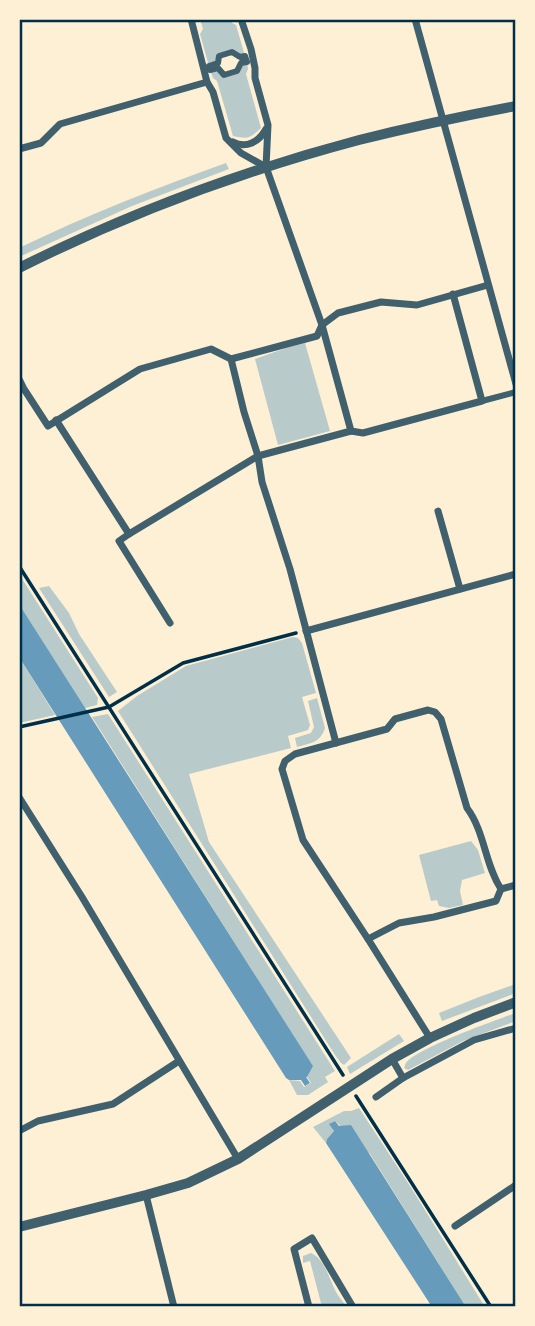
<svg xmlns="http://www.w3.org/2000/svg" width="535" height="1326" viewBox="0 0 535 1326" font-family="Quicksand,sans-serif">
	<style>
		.green { fill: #b9caca }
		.water { fill: #669bbc }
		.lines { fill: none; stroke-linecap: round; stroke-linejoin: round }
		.path { stroke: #003049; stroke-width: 3.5 }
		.pedestrian { stroke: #3f606c; stroke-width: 6 }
		.minor { stroke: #3f606c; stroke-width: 7 }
		.tertiary { stroke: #3f606c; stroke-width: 10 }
		.neatline { fill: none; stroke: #003049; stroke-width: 2.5 }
	</style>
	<rect width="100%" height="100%" fill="#fdf0d5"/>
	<g class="green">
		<path d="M 200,19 L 231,19 L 232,23 L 236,25 L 245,56 L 232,52 L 223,54 L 218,63 L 209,66 L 200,34 L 203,29 Z"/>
		<path d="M 247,62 L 248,69 L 246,74 L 261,128 C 249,139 248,139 233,136 L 217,81 L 213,78 L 210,70 L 218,68 L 224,75 Z"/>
		<path d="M 226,163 L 229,169 L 132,206 L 19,257 L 19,248 C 87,215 156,188 226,163 Z"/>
		<path d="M 305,343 L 330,431 L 278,445 L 255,359 L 286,348 Z"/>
		<path d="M 19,574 L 98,698 L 97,705 L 85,708 L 19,604 Z"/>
		<path d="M 49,586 L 69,613 L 79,634 L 117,692 L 109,697 L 39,588 Z"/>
		<path d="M 293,637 L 298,638 L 302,643 L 316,693 L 302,697 L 310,725 L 308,730 L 288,736 L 291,748 L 189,774 L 209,842 L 351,1058 L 344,1065 L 341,1063 L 335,1055 L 118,711 L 137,696 L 186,666 Z"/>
		<path d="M 19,657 L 55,715 L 19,723 Z"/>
		<path d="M 317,698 L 325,728 C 320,743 311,743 297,747 L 295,738 L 311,733 L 314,727 L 308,701 Z"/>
		<path d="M 108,714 L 335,1071 L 325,1077 L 328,1082 L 308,1095 L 297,1095 L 289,1080 L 300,1081 L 304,1087 L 311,1083 L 307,1077 L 312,1065 L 92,717 Z"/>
		<path d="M 471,841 L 478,850 L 485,873 L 462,880 L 460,891 L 463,905 L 449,908 L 439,906 L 437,900 L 431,901 L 419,855 Z"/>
		<path d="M 516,984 L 516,993 L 442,1021 L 439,1013 L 479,997 Z"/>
		<path d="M 516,1013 L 516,1021 L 463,1041 L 408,1070 L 404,1068 C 405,1066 405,1064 406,1063 C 417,1048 496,1020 516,1013 Z"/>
		<path d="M 399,1034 L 404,1041 L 350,1074 L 347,1067 Z"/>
		<path d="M 359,1108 L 410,1186 L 485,1307 L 466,1307 L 370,1154 L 335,1121 L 330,1124 L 334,1131 L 327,1139 L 326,1143 L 313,1127 L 344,1111 L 351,1111 Z"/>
		<path d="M 311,1253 C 325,1259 329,1279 336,1292 C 339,1297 343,1302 347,1307 L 322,1307 L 310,1261 L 303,1263 L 303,1256 Z"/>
	</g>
	<g class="water">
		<path d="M 19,604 L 313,1066 L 307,1077 L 306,1077 L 310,1083 L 305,1086 L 301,1080 L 289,1080 L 286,1078 L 19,657 Z"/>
		<path d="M 335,1121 L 339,1126 L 351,1125 L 466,1307 L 432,1307 L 326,1143 L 327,1139 L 334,1131 L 329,1124 Z"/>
	</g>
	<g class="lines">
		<g class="path">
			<path d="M 19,566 L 343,1075"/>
			<path d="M 19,727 L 109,707 L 183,663 L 296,633"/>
			<path d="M 356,1096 L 491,1307"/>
		</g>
		<g class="pedestrian">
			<path d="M 232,52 L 240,57 L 245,56 L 247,62 L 241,63 L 237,71 L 224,75 L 218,68 L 210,70 L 209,66 L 218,63 L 219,56 Z"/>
			<path d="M 482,401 L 516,392"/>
		</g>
		<g class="minor">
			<path d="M 191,19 L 207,82 L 213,92 L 226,138 L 241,153 L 266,167"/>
			<path d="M 241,19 L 251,49 L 255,68 L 255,78 L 268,125 L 266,167 L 322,325 L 351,431"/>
			<path d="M 415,19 L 516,384"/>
			<path d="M 233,142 C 246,149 259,142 266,129"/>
			<path d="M 19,149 L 41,143 L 60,124 L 207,82"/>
			<path d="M 231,359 L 244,412 L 258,456 L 262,482 L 290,569 L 336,743"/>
			<path d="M 19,379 L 24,389 L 48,426 L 140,369 L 211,349 L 231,359 L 317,336 L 322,325 L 338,313 L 381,302 L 417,305 L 488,285"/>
			<path d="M 56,420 L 129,534"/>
			<path d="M 438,511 L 460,589"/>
			<path d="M 170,623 L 119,541 L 129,534 L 258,456 L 351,431 L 363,433 L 482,401 L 453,294"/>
			<path d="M 306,631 L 516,574"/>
			<path d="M 19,797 L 82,897 L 238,1159"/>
			<path d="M 501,889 L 516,885"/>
			<path d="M 368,939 L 399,923 L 434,917 L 496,901 L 501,889"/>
			<path d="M 430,1038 L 368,939 L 303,840 L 282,769 L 285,761 L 295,754 L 387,729 L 395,719 L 428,710 L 435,712 L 441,719 L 467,808 C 485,832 485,865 501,889"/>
			<path d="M 392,1059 L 403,1078 L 474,1040 L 516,1028"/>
			<path d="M 376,1097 L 403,1078"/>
			<path d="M 19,1131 L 38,1121 L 113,1104 L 179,1061"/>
			<path d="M 146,1195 L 174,1307"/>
			<path d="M 455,1226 L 516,1185"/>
			<path d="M 309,1307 L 294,1249 L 312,1238 L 353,1307"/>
		</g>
		<g class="tertiary">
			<path d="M 19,268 C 127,214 242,171 359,140 C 411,127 463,116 516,106"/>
			<path d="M 19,1227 L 146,1195 L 188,1183 L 238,1159 L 392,1059 L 430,1038 L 474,1018 L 516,1002"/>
		</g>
	</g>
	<rect width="535" height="1326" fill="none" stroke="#fdf0d5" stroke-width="42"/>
	<rect x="21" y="21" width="493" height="1284" class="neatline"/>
</svg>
